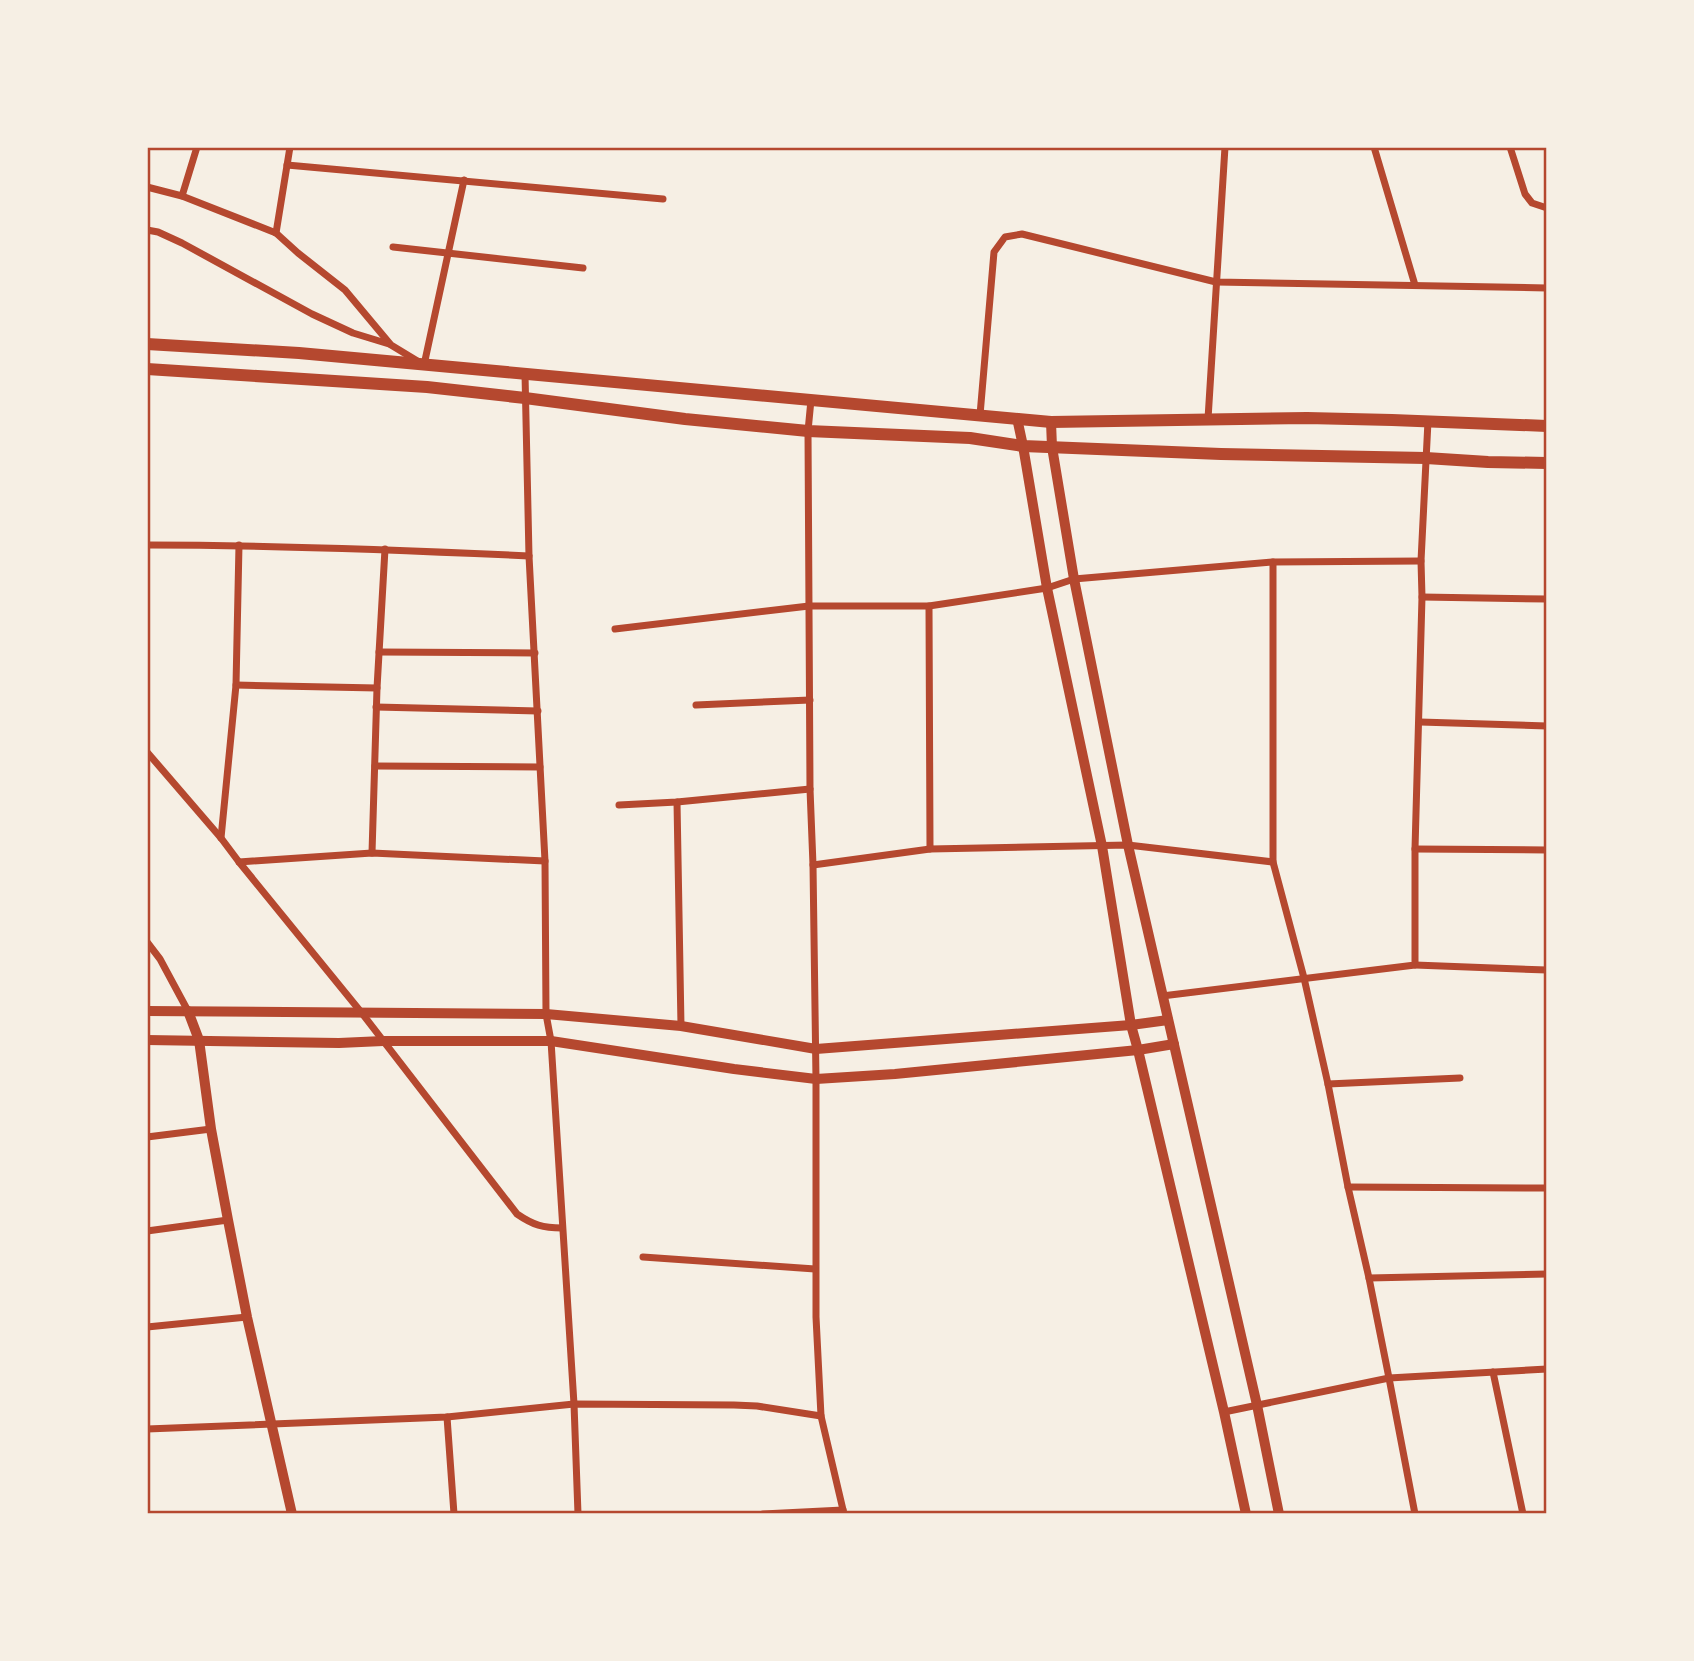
<svg xmlns="http://www.w3.org/2000/svg" width="1694" height="1661" viewBox="0 0 1694 1661" font-family="Karla,sans-serif">
	<style>
		.lines { fill: none; stroke-linecap: round; stroke-linejoin: round }
		.minor { stroke: #b5482f; stroke-width: 7 }
		.tertiary { stroke: #b5482f; stroke-width: 10 }
		.secondary { stroke: #b5482f; stroke-width: 12 }
		.neatline { fill: none; stroke: #b5482f; stroke-width: 2.5 }
	</style>
	<rect width="100%" height="100%" fill="#f6efe4"/>
	<g class="lines">
		<g class="minor">
			<path d="M 1374,147 L 1415,285"/>
			<path d="M 1510,147 L 1525,194 L 1532,203 L 1547,208"/>
			<path d="M 287,165 L 663,199"/>
			<path d="M 147,187 L 182,196 L 276,233 L 298,253 L 345,290 L 391,345 L 424,365 L 464,180"/>
			<path d="M 182,196 L 197,147"/>
			<path d="M 147,230 L 158,232 L 182,243 L 312,314 L 353,333 L 389,344"/>
			<path d="M 276,233 L 290,147"/>
			<path d="M 393,247 L 583,268"/>
			<path d="M 525,374 L 529,556 L 545,861 L 546,1014 L 551,1041 L 574,1404 L 578,1514"/>
			<path d="M 811,400 L 808,431 L 810,789 L 813,865 L 816,1079 L 816,1317 L 821,1416 L 844,1514"/>
			<path d="M 980,415 L 994,252 L 1005,237 L 1022,234 L 1216,282 L 1547,288"/>
			<path d="M 1208,419 L 1225,147"/>
			<path d="M 147,545 C 275,545 402,550 529,556"/>
			<path d="M 1273,562 L 1273,862 L 1304,978 L 1328,1084 L 1348,1187 L 1369,1278 L 1389,1378 L 1415,1514"/>
			<path d="M 1422,597 L 1547,599"/>
			<path d="M 929,606 L 930,849 L 1128,845 L 1273,862"/>
			<path d="M 615,629 L 809,606 L 929,606 L 1047,588 L 1074,579 L 1273,562 L 1421,561"/>
			<path d="M 379,652 L 535,653"/>
			<path d="M 236,685 L 377,688"/>
			<path d="M 696,705 L 810,700"/>
			<path d="M 376,707 L 538,711"/>
			<path d="M 1420,722 L 1547,726"/>
			<path d="M 147,752 L 221,838 L 239,862 L 361,1012 L 517,1214 C 533,1225 543,1228 562,1228"/>
			<path d="M 375,766 L 540,767"/>
			<path d="M 677,802 L 681,1026"/>
			<path d="M 619,805 L 677,802 L 810,789"/>
			<path d="M 221,838 L 236,685 L 239,545"/>
			<path d="M 1415,849 L 1547,850"/>
			<path d="M 372,853 L 377,688 L 385,549"/>
			<path d="M 239,862 L 372,853 L 545,861"/>
			<path d="M 813,865 L 930,849"/>
			<path d="M 147,942 L 160,959 L 188,1011"/>
			<path d="M 1415,965 L 1547,970"/>
			<path d="M 1162,996 L 1415,965 L 1415,849 L 1422,597 L 1421,561 L 1428,421"/>
			<path d="M 1328,1084 L 1460,1078"/>
			<path d="M 147,1137 L 211,1129"/>
			<path d="M 1348,1187 L 1547,1188"/>
			<path d="M 147,1231 L 228,1220"/>
			<path d="M 643,1257 L 815,1269"/>
			<path d="M 1369,1278 L 1547,1274"/>
			<path d="M 147,1327 L 247,1317"/>
			<path d="M 1493,1372 L 1523,1514"/>
			<path d="M 1224,1412 L 1389,1378 L 1547,1369"/>
			<path d="M 447,1417 L 454,1514"/>
			<path d="M 147,1429 L 447,1417 L 574,1404 L 734,1405 L 757,1406 L 821,1416"/>
			<path d="M 763,1514 L 843,1510"/>
		</g>
		<g class="tertiary">
			<path d="M 1017,418 L 1023,446 L 1047,588 L 1102,846 L 1131,1025 L 1138,1050 L 1224,1412 L 1246,1514"/>
			<path d="M 1051,422 L 1052,447 L 1074,579 L 1128,845 L 1257,1405 L 1279,1514"/>
			<path d="M 147,1011 L 546,1014 L 681,1026 L 816,1049 L 1131,1025 L 1168,1020"/>
			<path d="M 188,1011 L 199,1040 L 211,1129 L 228,1220 L 247,1317 L 292,1514"/>
			<path d="M 147,1040 L 339,1043 L 383,1041 L 551,1041 L 734,1069 L 816,1079 L 895,1074 L 1138,1050 L 1174,1044"/>
		</g>
		<g class="secondary">
			<path d="M 147,344 L 299,353 L 1051,422 L 1307,418 L 1392,420 L 1547,426"/>
			<path d="M 147,369 L 427,387 L 525,398 L 685,419 L 808,431 L 970,438 L 1023,446 L 1221,454 L 1426,458 L 1488,462 L 1547,463"/>
		</g>
	</g>
	<rect width="1694" height="1661" fill="none" stroke="#f6efe4" stroke-width="298"/>
	<rect x="149" y="149" width="1396" height="1363" class="neatline"/>
</svg>
